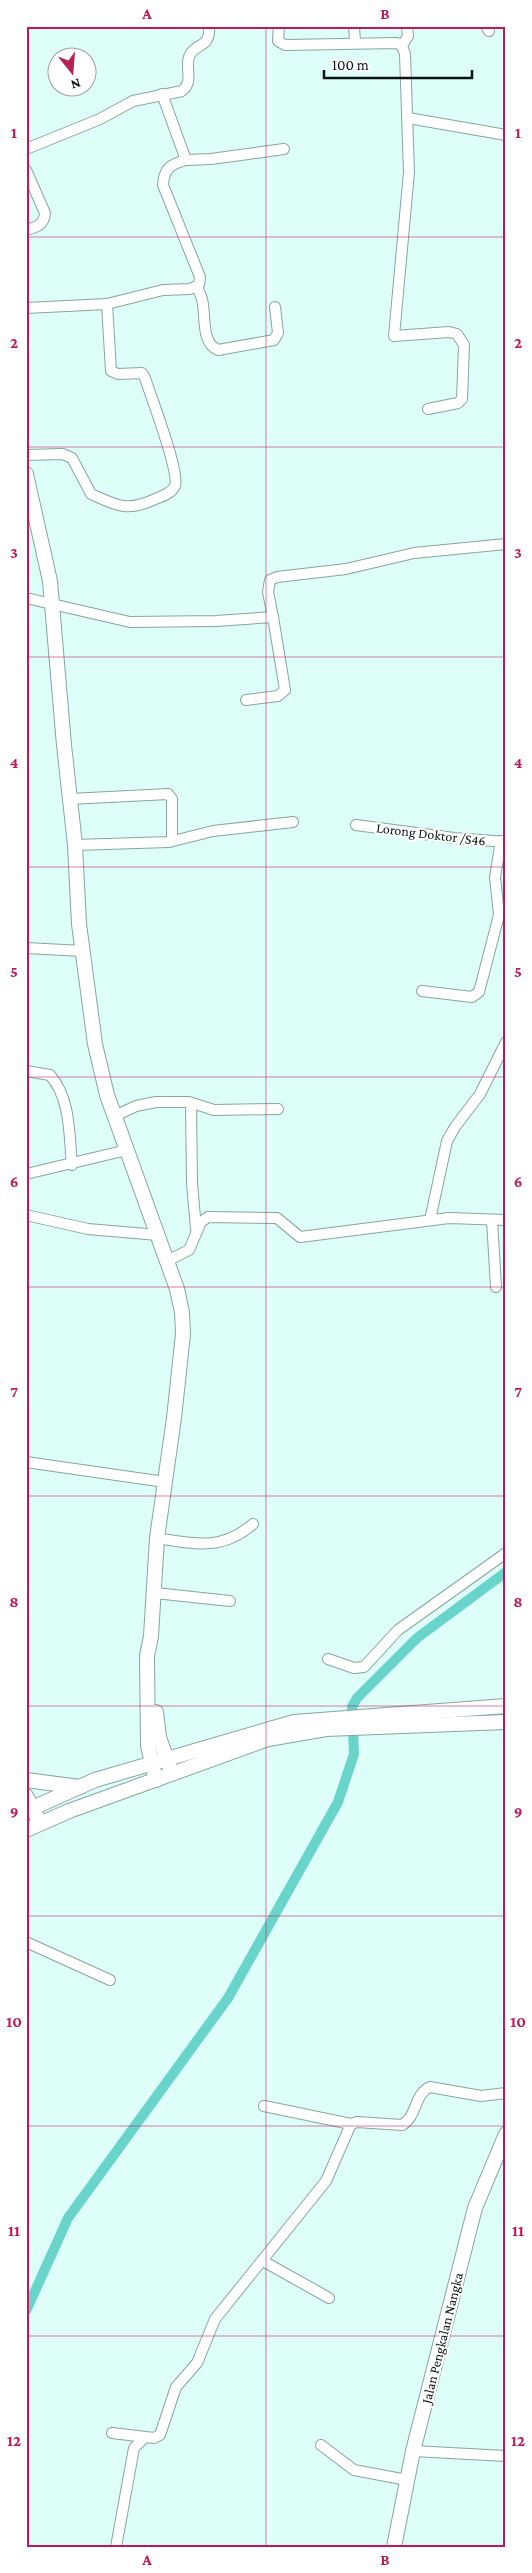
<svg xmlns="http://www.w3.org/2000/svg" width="532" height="2573" viewBox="0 0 532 2573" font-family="'Crimson Pro',serif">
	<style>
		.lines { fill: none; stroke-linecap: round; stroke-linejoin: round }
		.canal { stroke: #68d4ca; stroke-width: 10 }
		.street-casing { stroke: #87a5a1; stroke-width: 12 }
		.secondary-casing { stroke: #87a5a1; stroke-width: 16 }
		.street { stroke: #fff; stroke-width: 10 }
		.secondary { stroke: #fff; stroke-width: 14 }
		.grid { fill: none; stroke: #c2185b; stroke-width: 1; stroke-opacity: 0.55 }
		.labels { text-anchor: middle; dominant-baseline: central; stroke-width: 4.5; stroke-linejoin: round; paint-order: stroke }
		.street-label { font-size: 14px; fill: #091413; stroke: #fff }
		.neatline { fill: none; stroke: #c2185b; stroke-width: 2 }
		.grid-label { font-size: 16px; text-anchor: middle; font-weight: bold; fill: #c2185b }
	</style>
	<rect width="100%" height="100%" fill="#defefa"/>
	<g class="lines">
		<path class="canal" d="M 26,2311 L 68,2218 L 228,1998 L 338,1802 L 354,1754 L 352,1707 L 357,1698 L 417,1638 L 506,1572"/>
		<g class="street-casing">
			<g id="street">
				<path d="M 279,26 L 278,41 L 285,45 L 397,43 L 402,46 L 405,54 L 409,172 L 394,336 L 449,332 L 457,334 L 464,345 L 462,399 L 458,403 L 428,409"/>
				<path d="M 354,26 L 355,42"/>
				<path d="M 486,26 L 489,31"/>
				<path d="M 402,46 L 408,36 L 407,26"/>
				<path d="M 408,118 L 506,135"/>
				<path d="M 26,149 L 100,119 L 133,101 L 182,91 C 194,81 185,70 189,57 C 194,42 211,50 209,26"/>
				<path d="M 186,160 L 211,159 L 284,149"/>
				<path d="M 26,170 L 45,213 C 44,225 37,227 26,230"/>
				<path d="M 196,287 C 211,304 196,340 218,350 L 274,340 L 278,333 L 275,307"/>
				<path d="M 26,308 L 107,304 L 163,290 L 190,289 L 199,285 L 200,277 L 163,185 C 164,168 171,164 186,160 L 162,94"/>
				<path d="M 26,455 L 63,454 L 72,458 L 91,494 C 116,505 126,512 153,500 C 160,497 171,494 175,486 C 180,472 151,397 145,378 L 142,373 L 118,374 L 111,371 L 107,304"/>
				<path d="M 26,598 L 130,622 L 216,621 L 273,617 L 268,592 L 270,580 L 277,577 L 346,569 L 414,553 L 506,544"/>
				<path d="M 246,700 L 278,696 L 285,690 L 273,617"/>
				<path d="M 70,799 L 168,794 L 172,799 L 172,839 L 169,842 L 75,845"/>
				<path d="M 356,825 L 454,838 L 506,842"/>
				<path d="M 169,842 L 213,831 L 293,822"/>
				<path d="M 26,948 L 83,951"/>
				<path d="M 422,991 L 472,997 L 479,992 L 499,915 L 495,877 L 501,841"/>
				<path d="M 26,1071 L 50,1075 C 71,1099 69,1135 72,1165"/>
				<path d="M 191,1103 L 192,1183 L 196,1229"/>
				<path d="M 115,1116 L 136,1106 L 156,1102 L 189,1102 L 214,1110 L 278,1109"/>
				<path d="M 26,1174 L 127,1150"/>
				<path d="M 26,1215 L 88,1229 L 158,1235"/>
				<path d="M 430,1220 L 447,1141 L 455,1127 L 480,1094 L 506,1042"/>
				<path d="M 492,1220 L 496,1287"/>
				<path d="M 167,1261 L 189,1250 L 201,1222 L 208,1217 L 277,1218 L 300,1237 L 449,1218 L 506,1220"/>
				<path d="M 26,1462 L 165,1482"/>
				<path d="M 157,1538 C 195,1544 222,1551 253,1524"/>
				<path d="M 155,1593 L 230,1601"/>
				<path d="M 328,1659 L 354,1668 L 364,1667 L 398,1630 L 506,1553"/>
				<path d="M 26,1942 L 110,1980"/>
				<path d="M 264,2106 L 351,2124"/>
				<path d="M 263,2261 L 329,2298"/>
				<path d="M 112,2433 L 154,2438 L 160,2435 L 176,2387 L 197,2363 L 215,2319 L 326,2181 L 351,2124 L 357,2122 L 402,2125 C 417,2117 414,2094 430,2087 L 481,2096 L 506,2093"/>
				<path d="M 321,2445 L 354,2470 L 407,2480"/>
				<path d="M 413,2451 L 506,2456"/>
				<path d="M 116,2547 L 134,2448 L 145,2437"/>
			</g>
		</g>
		<g class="secondary-casing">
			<g id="secondary">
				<path d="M 26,474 L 50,581 L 64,745 L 75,845 L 79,924 L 95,1044 L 107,1095 L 177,1289 L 182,1312 L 183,1334 L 174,1418 L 157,1538 L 151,1636 L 147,1656 L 148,1746 L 156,1780"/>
				<path d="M 156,1712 L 159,1737 L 169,1766"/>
				<path d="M 26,1780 L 80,1787"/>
				<path d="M 26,1796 L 37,1817"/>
				<path d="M 26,1811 L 95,1780 L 294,1722 L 506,1706"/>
				<path d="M 26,1830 L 69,1811 L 268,1739 L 326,1729 L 506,1722"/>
				<path d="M 394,2547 L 413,2451 L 475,2208 L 506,2134"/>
			</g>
		</g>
		<use href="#street" class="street"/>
		<use href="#secondary" class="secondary"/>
	</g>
	<path class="grid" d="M 266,26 L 266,2547M 26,237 L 506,237M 26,447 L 506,447M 26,657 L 506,657M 26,867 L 506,867M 26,1077 L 506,1077M 26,1287 L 506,1287M 26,1496 L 506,1496M 26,1706 L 506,1706M 26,1916 L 506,1916M 26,2126 L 506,2126M 26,2336 L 506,2336"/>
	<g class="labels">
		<g class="street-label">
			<text transform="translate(431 834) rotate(7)">Lorong Doktor /S46</text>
			<text transform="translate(442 2338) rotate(-76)">Jalan Pengkalan Nangka</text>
		</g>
	</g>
	<rect width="532" height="2573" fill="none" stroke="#ffffff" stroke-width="55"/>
	<g transform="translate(72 72) rotate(163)"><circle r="24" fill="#ffffff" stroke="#9da1a1"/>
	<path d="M0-4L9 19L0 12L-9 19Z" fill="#b32353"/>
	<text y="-8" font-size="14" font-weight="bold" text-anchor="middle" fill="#091413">N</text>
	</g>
	<path d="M324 70v8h148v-8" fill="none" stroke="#091413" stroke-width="2.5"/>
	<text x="332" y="70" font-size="15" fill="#091413" stroke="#ffffff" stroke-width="4" paint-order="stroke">100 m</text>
	<rect x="28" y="28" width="476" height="2518" class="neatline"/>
	<g class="grid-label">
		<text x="147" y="19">A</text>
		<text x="385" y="19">B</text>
		<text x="14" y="138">1</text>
		<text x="518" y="138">1</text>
		<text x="14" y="348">2</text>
		<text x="518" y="348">2</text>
		<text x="14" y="558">3</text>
		<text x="518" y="558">3</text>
		<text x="14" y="768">4</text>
		<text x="518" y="768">4</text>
		<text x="14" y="977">5</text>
		<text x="518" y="977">5</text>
		<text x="14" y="1187">6</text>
		<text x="518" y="1187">6</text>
		<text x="14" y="1397">7</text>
		<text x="518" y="1397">7</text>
		<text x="14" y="1607">8</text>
		<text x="518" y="1607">8</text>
		<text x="14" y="1817">9</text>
		<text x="518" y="1817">9</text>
		<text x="14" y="2027">10</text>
		<text x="518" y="2027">10</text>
		<text x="14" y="2236">11</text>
		<text x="518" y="2236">11</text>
		<text x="14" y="2446">12</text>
		<text x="518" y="2446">12</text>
		<text x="147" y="2565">A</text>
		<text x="385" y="2565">B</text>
	</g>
</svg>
